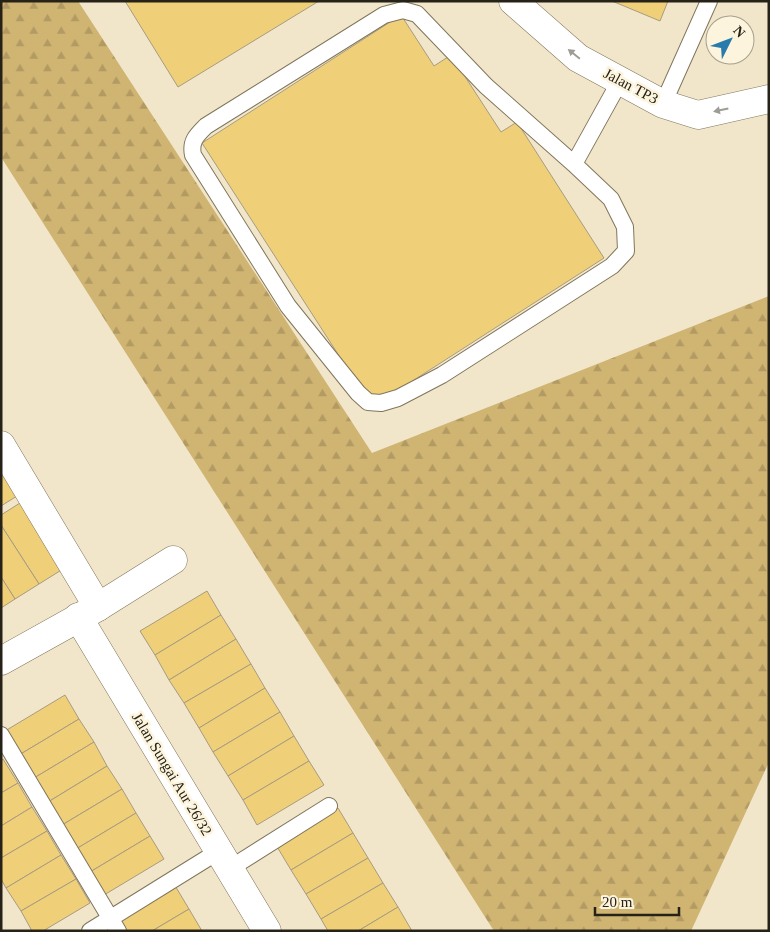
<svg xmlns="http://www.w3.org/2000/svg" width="770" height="932" viewBox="0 0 770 932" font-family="Georgia,serif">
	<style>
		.forest { fill: url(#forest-firs) }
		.building { fill: #f0cf79; stroke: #a79c81 }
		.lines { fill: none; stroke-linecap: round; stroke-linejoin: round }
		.service-casing { stroke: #80765c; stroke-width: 18 }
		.minor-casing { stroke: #80765c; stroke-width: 29 }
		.service { stroke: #fff; stroke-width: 16 }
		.minor { stroke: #fff; stroke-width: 28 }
		.oneway { fill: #9d9c97 }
		.labels { text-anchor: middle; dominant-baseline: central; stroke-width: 5; stroke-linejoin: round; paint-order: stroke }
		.street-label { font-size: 15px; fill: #262217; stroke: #fdf4dd }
	</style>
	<defs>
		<pattern id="forest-firs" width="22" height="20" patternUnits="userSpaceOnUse" patternTransform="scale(1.25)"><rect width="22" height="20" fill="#cfb472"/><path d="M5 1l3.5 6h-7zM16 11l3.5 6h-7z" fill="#b29a62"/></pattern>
	</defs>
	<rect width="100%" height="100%" fill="#f2e6ca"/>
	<path class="forest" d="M 1,1 L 78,1 L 372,453 L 769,296 L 769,762 L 691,931 L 494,931 L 1,157 Z"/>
	<g class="building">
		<path d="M 125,1 L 319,1 L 178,87 Z"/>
		<path d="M 612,1 L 668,1 L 660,21 Z"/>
		<path d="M 401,15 L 434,66 L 451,55 L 501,132 L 517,122 L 604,258 L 372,407 L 202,143 Z"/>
		<path d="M 1,471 L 17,496 L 1,506 Z"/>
		<path d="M 20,503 L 63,569 L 39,584 L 1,525 L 1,515 Z"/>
		<path d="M 1,525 L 39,584 L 15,599 L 1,577 Z"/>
		<path d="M 1,577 L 15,599 L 1,608 Z"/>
		<path d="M 207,591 L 221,615 L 155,655 L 140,631 Z"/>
		<path d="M 221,615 L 236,639 L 169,680 L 155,655 Z"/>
		<path d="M 236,639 L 251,664 L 184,703 L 169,680 Z"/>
		<path d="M 251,664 L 265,688 L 199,728 L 184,703 Z"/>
		<path d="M 265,688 L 280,712 L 213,752 L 199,728 Z"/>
		<path d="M 65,695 L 79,719 L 19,755 L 5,731 Z"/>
		<path d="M 280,712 L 294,736 L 228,776 L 213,752 Z"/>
		<path d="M 79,719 L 94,742 L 34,778 L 19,755 Z"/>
		<path d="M 294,736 L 309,761 L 243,800 L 228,776 Z"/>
		<path d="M 94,742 L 107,766 L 48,802 L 34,778 Z"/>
		<path d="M 3,759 L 18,783 L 1,793 L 1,760 Z"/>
		<path d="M 309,761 L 324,785 L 257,825 L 243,800 Z"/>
		<path d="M 107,766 L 122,789 L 62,825 L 48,802 Z"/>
		<path d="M 18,783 L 32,807 L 1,826 L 1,793 Z"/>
		<path d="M 122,789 L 136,813 L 76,849 L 62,825 Z"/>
		<path d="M 32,807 L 47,831 L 1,858 L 1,826 Z"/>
		<path d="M 338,808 L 353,833 L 291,870 L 276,845 Z"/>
		<path d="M 136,813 L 150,836 L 90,872 L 76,849 Z"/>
		<path d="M 47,831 L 61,855 L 6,888 L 1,879 L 1,858 Z"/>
		<path d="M 353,833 L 368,858 L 306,894 L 291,870 Z"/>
		<path d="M 150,836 L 164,859 L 104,895 L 90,872 Z"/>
		<path d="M 61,855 L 76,879 L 21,911 L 6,888 Z"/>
		<path d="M 368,858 L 383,883 L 321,919 L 306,894 Z"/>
		<path d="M 76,879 L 90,903 L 43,931 L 32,931 L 21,911 Z"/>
		<path d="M 383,883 L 398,907 L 358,931 L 328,931 L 321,919 Z"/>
		<path d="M 174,884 L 189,909 L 152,931 L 125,931 L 117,918 Z"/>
		<path d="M 398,907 L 412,931 L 358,931 Z"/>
		<path d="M 189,909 L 202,931 L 152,931 Z"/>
	</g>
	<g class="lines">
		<g class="service-casing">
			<g id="service">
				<path d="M 663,104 L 709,1"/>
				<path d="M 574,164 L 611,199 L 625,227 L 626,251 L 612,266 L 442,375 L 398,398 L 381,403 L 368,402 L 358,393 L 288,306 L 193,155 C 190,141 197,135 206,126 L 384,15 L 403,10 L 417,14 L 486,86 L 574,164 L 620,81"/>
				<path d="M 1,735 L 118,931"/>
				<path d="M 229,869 L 329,806"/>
				<path d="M 90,931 L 219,851"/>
			</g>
		</g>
		<g class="minor-casing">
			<g id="minor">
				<path d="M 513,1 L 578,58 L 663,104 L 698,115 L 769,99"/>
				<path d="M 1,445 L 98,607"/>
				<path d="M 78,617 L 267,931"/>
				<path d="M 1,661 L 98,607 L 173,560"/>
			</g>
		</g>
		<use href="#service" class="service"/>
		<use href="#minor" class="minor"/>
	</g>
	<defs><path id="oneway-solid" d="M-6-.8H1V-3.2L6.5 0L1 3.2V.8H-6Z" transform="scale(1.25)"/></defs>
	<g class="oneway">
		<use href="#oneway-solid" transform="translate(574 54) rotate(-141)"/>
		<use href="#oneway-solid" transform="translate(721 110) rotate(168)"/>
	</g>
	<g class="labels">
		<g class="street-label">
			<text transform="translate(631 86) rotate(28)">Jalan TP3</text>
			<text transform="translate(172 774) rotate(59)">Jalan Sungai Aur 26/32</text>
		</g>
	</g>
	<rect width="770" height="932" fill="none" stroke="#262217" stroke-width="5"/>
	<g transform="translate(730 40) rotate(48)"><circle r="24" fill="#fdf4dd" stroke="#a7a08e"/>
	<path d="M0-4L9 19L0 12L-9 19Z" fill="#287cac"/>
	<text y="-8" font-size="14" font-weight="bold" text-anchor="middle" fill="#262217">N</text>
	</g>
	<path d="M595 907v8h84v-8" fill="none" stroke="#262217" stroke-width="2.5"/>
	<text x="602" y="907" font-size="15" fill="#262217" stroke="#fdf4dd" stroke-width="4" paint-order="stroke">20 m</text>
</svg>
